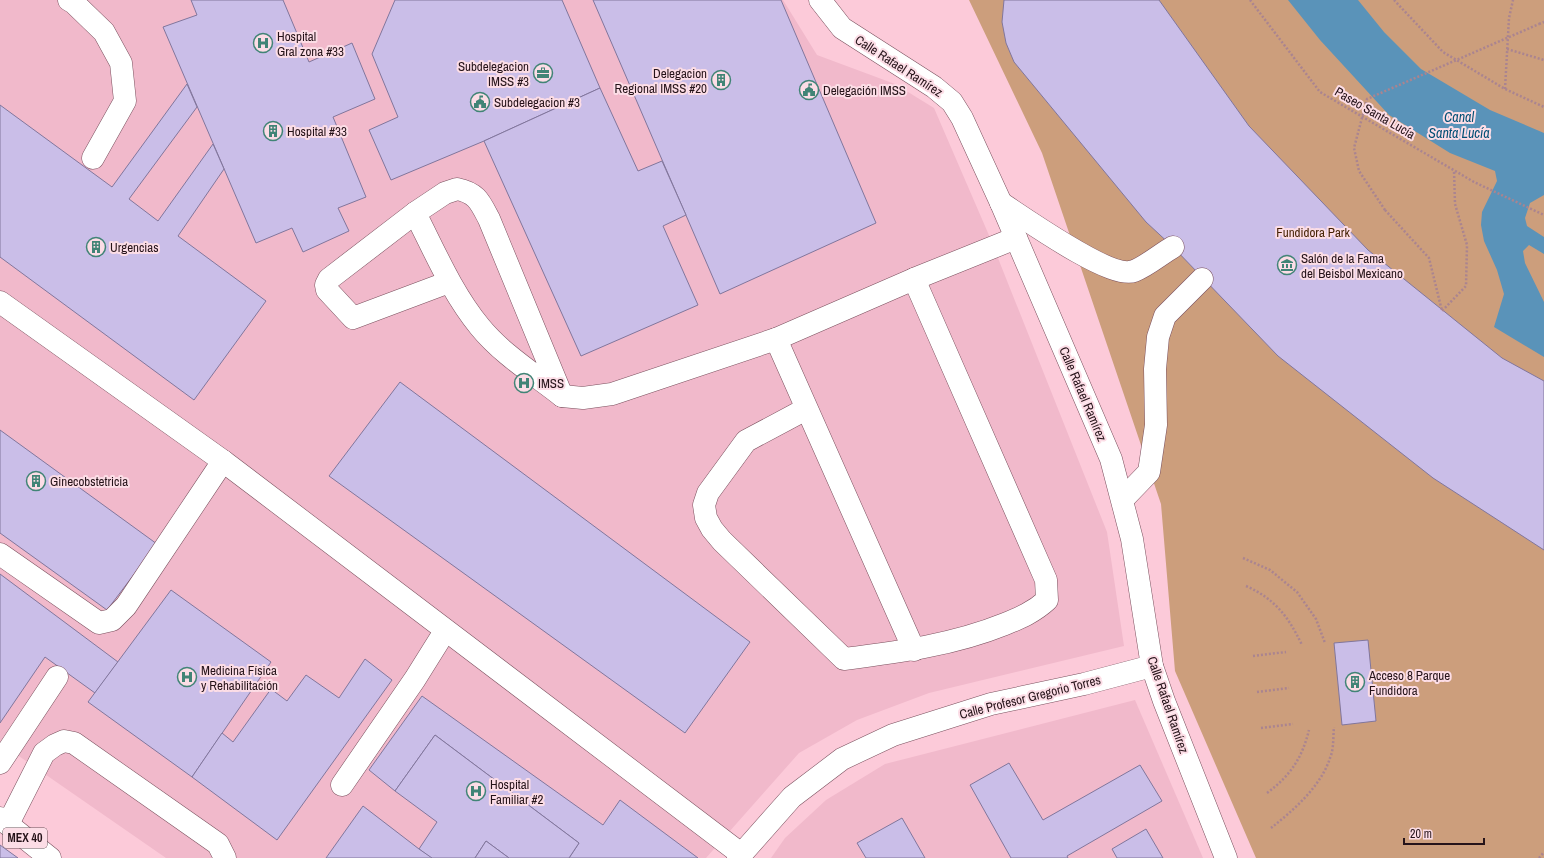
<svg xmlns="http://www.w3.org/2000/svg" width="1544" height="858" viewBox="0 0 1544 858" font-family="'Archivo Narrow',sans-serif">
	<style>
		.built { fill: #f1b9cb }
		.green { fill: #cc9e7c }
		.water { fill: #5a93b9 }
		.building { fill: #cabee8; stroke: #81769c }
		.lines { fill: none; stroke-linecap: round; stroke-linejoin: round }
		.minor-casing { stroke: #7a505e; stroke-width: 23 }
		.highway-casing { stroke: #7a505e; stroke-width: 23 }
		.path { stroke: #aa8490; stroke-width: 2.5; stroke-dasharray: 2 2; stroke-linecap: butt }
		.minor { stroke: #fff; stroke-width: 22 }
		.highway { stroke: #fff; stroke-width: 22 }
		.path-bridge { stroke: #aa8490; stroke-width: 2.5; stroke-dasharray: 2 2; stroke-linecap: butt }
		.labels { text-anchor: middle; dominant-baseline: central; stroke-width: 4; stroke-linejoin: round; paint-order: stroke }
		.shield { fill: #fcdde6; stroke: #665056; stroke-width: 1 }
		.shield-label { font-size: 12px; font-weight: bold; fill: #251319 }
		.poi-label { font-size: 13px; fill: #251319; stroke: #fcdde6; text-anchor: start }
		.street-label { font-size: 13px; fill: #251319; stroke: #fcdde6 }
		.park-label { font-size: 13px; fill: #411f00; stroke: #fcdde6 }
		.water-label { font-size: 14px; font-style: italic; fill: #014f75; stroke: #fcdde6 }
	</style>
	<rect width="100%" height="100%" fill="#fccad9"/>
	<g class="built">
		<path d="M 0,0 L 783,0 L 817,55 L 895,84 L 934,108 L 988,233 L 1107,532 L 1124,646 L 929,693 L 857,720 L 799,753 L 706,858 L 166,858 L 0,743 Z"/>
		<path d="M 1135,700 L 1203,858 L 771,858 L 785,838 L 826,800 L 885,764 Z"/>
	</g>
	<path class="green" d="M 969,0 L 1544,0 L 1544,858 L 1256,858 L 1175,671 L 1161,504 L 1042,153 Z"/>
	<path class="water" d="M 1288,0 L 1358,0 L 1384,32 L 1421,69 L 1490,110 L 1544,133 L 1544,195 L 1530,203 L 1525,218 L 1527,226 L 1544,237 L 1544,254 L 1529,245 L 1523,251 L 1525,263 L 1544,302 L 1544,357 L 1494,327 L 1504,294 L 1497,270 L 1484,241 L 1481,225 L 1482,212 L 1497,181 L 1495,171 L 1450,153 L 1389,115 L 1320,40 Z"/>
	<g class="building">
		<path d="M 191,0 L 283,0 L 309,62 L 352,43 L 375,99 L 333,117 L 366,197 L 338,208 L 349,231 L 303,252 L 292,228 L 256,243 L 163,27 L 197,15 Z"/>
		<path d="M 395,0 L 562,0 L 600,88 L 484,141 L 391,180 L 369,130 L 398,117 L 372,54 Z"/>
		<path d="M 593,0 L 781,0 L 876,223 L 720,294 Z"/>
		<path d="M 1004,0 L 1159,0 L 1249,126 L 1368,250 L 1502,358 L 1544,381 L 1544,550 L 1433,478 L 1278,356 L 1173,247 L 1146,222 L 1014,62 L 1006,43 L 1002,22 Z"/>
		<path d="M 187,84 L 197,107 L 129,199 L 158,221 L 213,144 L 224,169 L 178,236 L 266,301 L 194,400 L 0,257 L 0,105 L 112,187 Z"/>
		<path d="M 600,88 L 638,171 L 662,161 L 686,215 L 663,226 L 698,305 L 581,356 L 484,141 Z"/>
		<path d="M 400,382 L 750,642 L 685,733 L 329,476 Z"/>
		<path d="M 0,430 L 157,544 L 107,610 L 0,533 Z"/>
		<path d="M 0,574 L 118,662 L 95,693 L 45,657 L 0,723 Z"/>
		<path d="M 171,590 L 271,662 L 192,777 L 88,702 Z"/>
		<path d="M 1368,640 L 1376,721 L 1342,725 L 1334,643 Z"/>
		<path d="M 365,659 L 392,680 L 277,840 L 192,777 L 222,733 L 233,742 L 271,689 L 287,701 L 306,675 L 339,698 Z"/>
		<path d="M 422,696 L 603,825 L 620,800 L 698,858 L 569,858 L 579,843 L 435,735 L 395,791 L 369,770 Z"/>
		<path d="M 435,735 L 579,843 L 569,858 L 509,858 L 486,841 L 475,858 L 431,858 L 419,849 L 437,822 L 395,791 Z"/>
		<path d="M 1009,763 L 1043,820 L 1140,765 L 1162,801 L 1067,856 L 1068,858 L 1011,858 L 970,785 Z"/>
		<path d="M 363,806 L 419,849 L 432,858 L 326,858 Z"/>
		<path d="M 902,818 L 925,858 L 866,858 L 857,843 Z"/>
		<path d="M 1146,829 L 1163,858 L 1117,858 L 1112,849 Z"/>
		<path d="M 486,841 L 509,858 L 475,858 Z"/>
		<path d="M 0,845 L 18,858 L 0,858 Z"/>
	</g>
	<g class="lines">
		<g class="minor-casing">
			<g id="minor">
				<path d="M 69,0 L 74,3 L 104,32 L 121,63 L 125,101 L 93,158"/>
				<path d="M 820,0 L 842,28 L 934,87 L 952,102 L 962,118 L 1001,203 L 1111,459 L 1132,539 L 1152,666 L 1164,701 L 1226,858"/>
				<path d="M 457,189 C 477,193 480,202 489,219 L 562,396 C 534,374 502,354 480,327 C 452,293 435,252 415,213 L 445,193 Z"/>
				<path d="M 1001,203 C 1024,218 1111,280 1134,271 C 1147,266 1161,254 1173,247"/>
				<path d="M 415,213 L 329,279 L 326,285 L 327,290 L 353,318 L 449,282"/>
				<path d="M 0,302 L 223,461 L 741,854"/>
				<path d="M 776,339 L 914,650"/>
				<path d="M 562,396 L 583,398 L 612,394 L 776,339 L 914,279 L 1016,238"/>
				<path d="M 806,409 L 746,441 L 708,493 L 704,505 L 706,518 L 712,529 L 722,541 L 844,659 C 899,652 953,645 1005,624 C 1020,618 1034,612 1047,600 L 1046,580 L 914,279"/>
				<path d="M 1123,499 L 1149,472 L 1156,425 L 1155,369 L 1158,337 L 1165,316 L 1202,279"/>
				<path d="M 0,554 L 99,623 L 112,620 L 126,606 L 223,461"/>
				<path d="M 0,763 L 57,677"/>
				<path d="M 342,785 L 415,679 L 445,631"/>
				<path d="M 8,824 L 44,753 L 55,745 L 64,741 L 74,743 L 218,844 L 225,858"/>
				<path d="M 738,858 L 792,797 L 842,759 L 893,735 L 991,704 L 1084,684 L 1152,666"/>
			</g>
		</g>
		<g class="highway-casing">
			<path id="highway" d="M 0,818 L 50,858"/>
		</g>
		<g class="path">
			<path d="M 1250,0 L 1320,92 L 1474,182 L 1544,215"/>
			<path d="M 1394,0 L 1443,52 L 1505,89 L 1544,107"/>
			<path d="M 1539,24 L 1544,22"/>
			<path d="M 1507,49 L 1544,60"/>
			<path d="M 1505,89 L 1509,18 L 1513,0"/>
			<path d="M 1385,210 L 1429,258 L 1442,311 L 1466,286 L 1467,245 L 1455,204 L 1454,170"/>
			<path d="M 1243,558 L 1270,570 L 1297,592 L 1316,619 L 1325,643"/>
			<path d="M 1246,586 C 1275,599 1288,616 1302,645"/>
			<path d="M 1253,656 L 1286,652"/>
			<path d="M 1257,692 L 1289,688"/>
			<path d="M 1261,728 L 1293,724"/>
			<path d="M 1267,793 C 1291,775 1302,758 1309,730"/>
			<path d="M 1271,828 C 1294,810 1321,786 1330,758 C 1334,749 1333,737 1334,727"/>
			<path d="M 1539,858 L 1544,852"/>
		</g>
		<use href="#minor" class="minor"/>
		<use href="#highway" class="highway"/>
		<path class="path-bridge" d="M 1385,210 L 1359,171 L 1354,148 L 1367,99 L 1539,24"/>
	</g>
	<defs>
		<g id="hospital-ring" transform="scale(1)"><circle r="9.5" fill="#fcdde6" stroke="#418476" stroke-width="1.5"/><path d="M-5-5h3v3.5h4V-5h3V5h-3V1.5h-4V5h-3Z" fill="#418476"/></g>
		<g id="office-ring" transform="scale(1)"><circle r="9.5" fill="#fcdde6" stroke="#418476" stroke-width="1.5"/><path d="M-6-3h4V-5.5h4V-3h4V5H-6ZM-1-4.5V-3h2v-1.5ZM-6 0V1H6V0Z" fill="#418476"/></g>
		<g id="building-ring" transform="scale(1)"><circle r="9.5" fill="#fcdde6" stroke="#418476" stroke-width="1.5"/><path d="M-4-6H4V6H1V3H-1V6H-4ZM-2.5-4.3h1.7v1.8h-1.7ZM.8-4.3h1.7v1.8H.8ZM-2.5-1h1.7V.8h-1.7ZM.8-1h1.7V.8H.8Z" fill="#418476"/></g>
		<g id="civic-ring" transform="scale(1)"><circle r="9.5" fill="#fcdde6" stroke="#418476" stroke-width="1.5"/><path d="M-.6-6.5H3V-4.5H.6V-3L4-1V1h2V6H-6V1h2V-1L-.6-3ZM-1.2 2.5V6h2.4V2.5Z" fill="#418476"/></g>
		<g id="museum-ring" transform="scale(1)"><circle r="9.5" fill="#fcdde6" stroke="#418476" stroke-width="1.5"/><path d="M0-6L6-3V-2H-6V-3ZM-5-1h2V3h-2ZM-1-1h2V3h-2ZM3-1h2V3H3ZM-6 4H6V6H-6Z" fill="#418476"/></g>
	</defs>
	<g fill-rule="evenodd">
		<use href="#hospital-ring" x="263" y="43"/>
		<use href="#office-ring" x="543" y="73"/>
		<use href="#building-ring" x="721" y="80"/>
		<use href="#civic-ring" x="809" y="90"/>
		<use href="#civic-ring" x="480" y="102"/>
		<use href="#building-ring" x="273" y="131"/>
		<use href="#building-ring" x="96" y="247"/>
		<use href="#museum-ring" x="1287" y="265"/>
		<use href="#hospital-ring" x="524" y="383"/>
		<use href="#building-ring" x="36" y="481"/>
		<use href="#hospital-ring" x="187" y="677"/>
		<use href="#building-ring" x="1355" y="682"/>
		<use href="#hospital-ring" x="476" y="791"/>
	</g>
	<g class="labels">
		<rect class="shield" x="3" y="828" width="44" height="20" rx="3"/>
		<g class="shield-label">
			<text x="25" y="838">MEX 40</text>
		</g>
		<g class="poi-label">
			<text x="277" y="36">Hospital<tspan x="277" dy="15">Gral zona #33</tspan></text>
			<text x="529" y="66" text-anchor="end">Subdelegacion<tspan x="529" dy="15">IMSS #3</tspan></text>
			<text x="707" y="73" text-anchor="end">Delegacion<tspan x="707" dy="15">Regional IMSS #20</tspan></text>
			<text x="823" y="90">Delegación IMSS</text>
			<text x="494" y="102">Subdelegacion #3</text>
			<text x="287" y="131">Hospital #33</text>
			<text x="110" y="247">Urgencias</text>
			<text x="1301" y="258">Salón de la Fama<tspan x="1301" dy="15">del Beisbol Mexicano</tspan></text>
			<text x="538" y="383">IMSS</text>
			<text x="50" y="481">Ginecobstetricia</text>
			<text x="201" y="670">Medicina Física<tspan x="201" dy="15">y Rehabilitación</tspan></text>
			<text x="1369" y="675">Acceso 8 Parque<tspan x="1369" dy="15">Fundidora</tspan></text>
			<text x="490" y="784">Hospital<tspan x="490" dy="15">Familiar #2</tspan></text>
		</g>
		<g class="street-label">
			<text transform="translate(899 66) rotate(33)">Calle Rafael Ramírez</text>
			<text transform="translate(1375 113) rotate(30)">Paseo Santa Lucía</text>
			<text transform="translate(1083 394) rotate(67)">Calle Rafael Ramírez</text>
			<text transform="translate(1030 697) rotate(-14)">Calle Profesor Gregorio Torres</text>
			<text transform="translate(1168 705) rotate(71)">Calle Rafael Ramírez</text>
		</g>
		<g class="park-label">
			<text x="1313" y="232">Fundidora Park</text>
		</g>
		<g class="water-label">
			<text x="1459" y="117">Canal<tspan x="1459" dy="16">Santa Lucía</tspan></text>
		</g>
	</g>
	<path d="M1404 838v6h80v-6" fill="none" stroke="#251319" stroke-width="2"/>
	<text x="1410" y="838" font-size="12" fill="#251319" stroke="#fcdde6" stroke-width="3" paint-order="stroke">20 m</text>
</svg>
